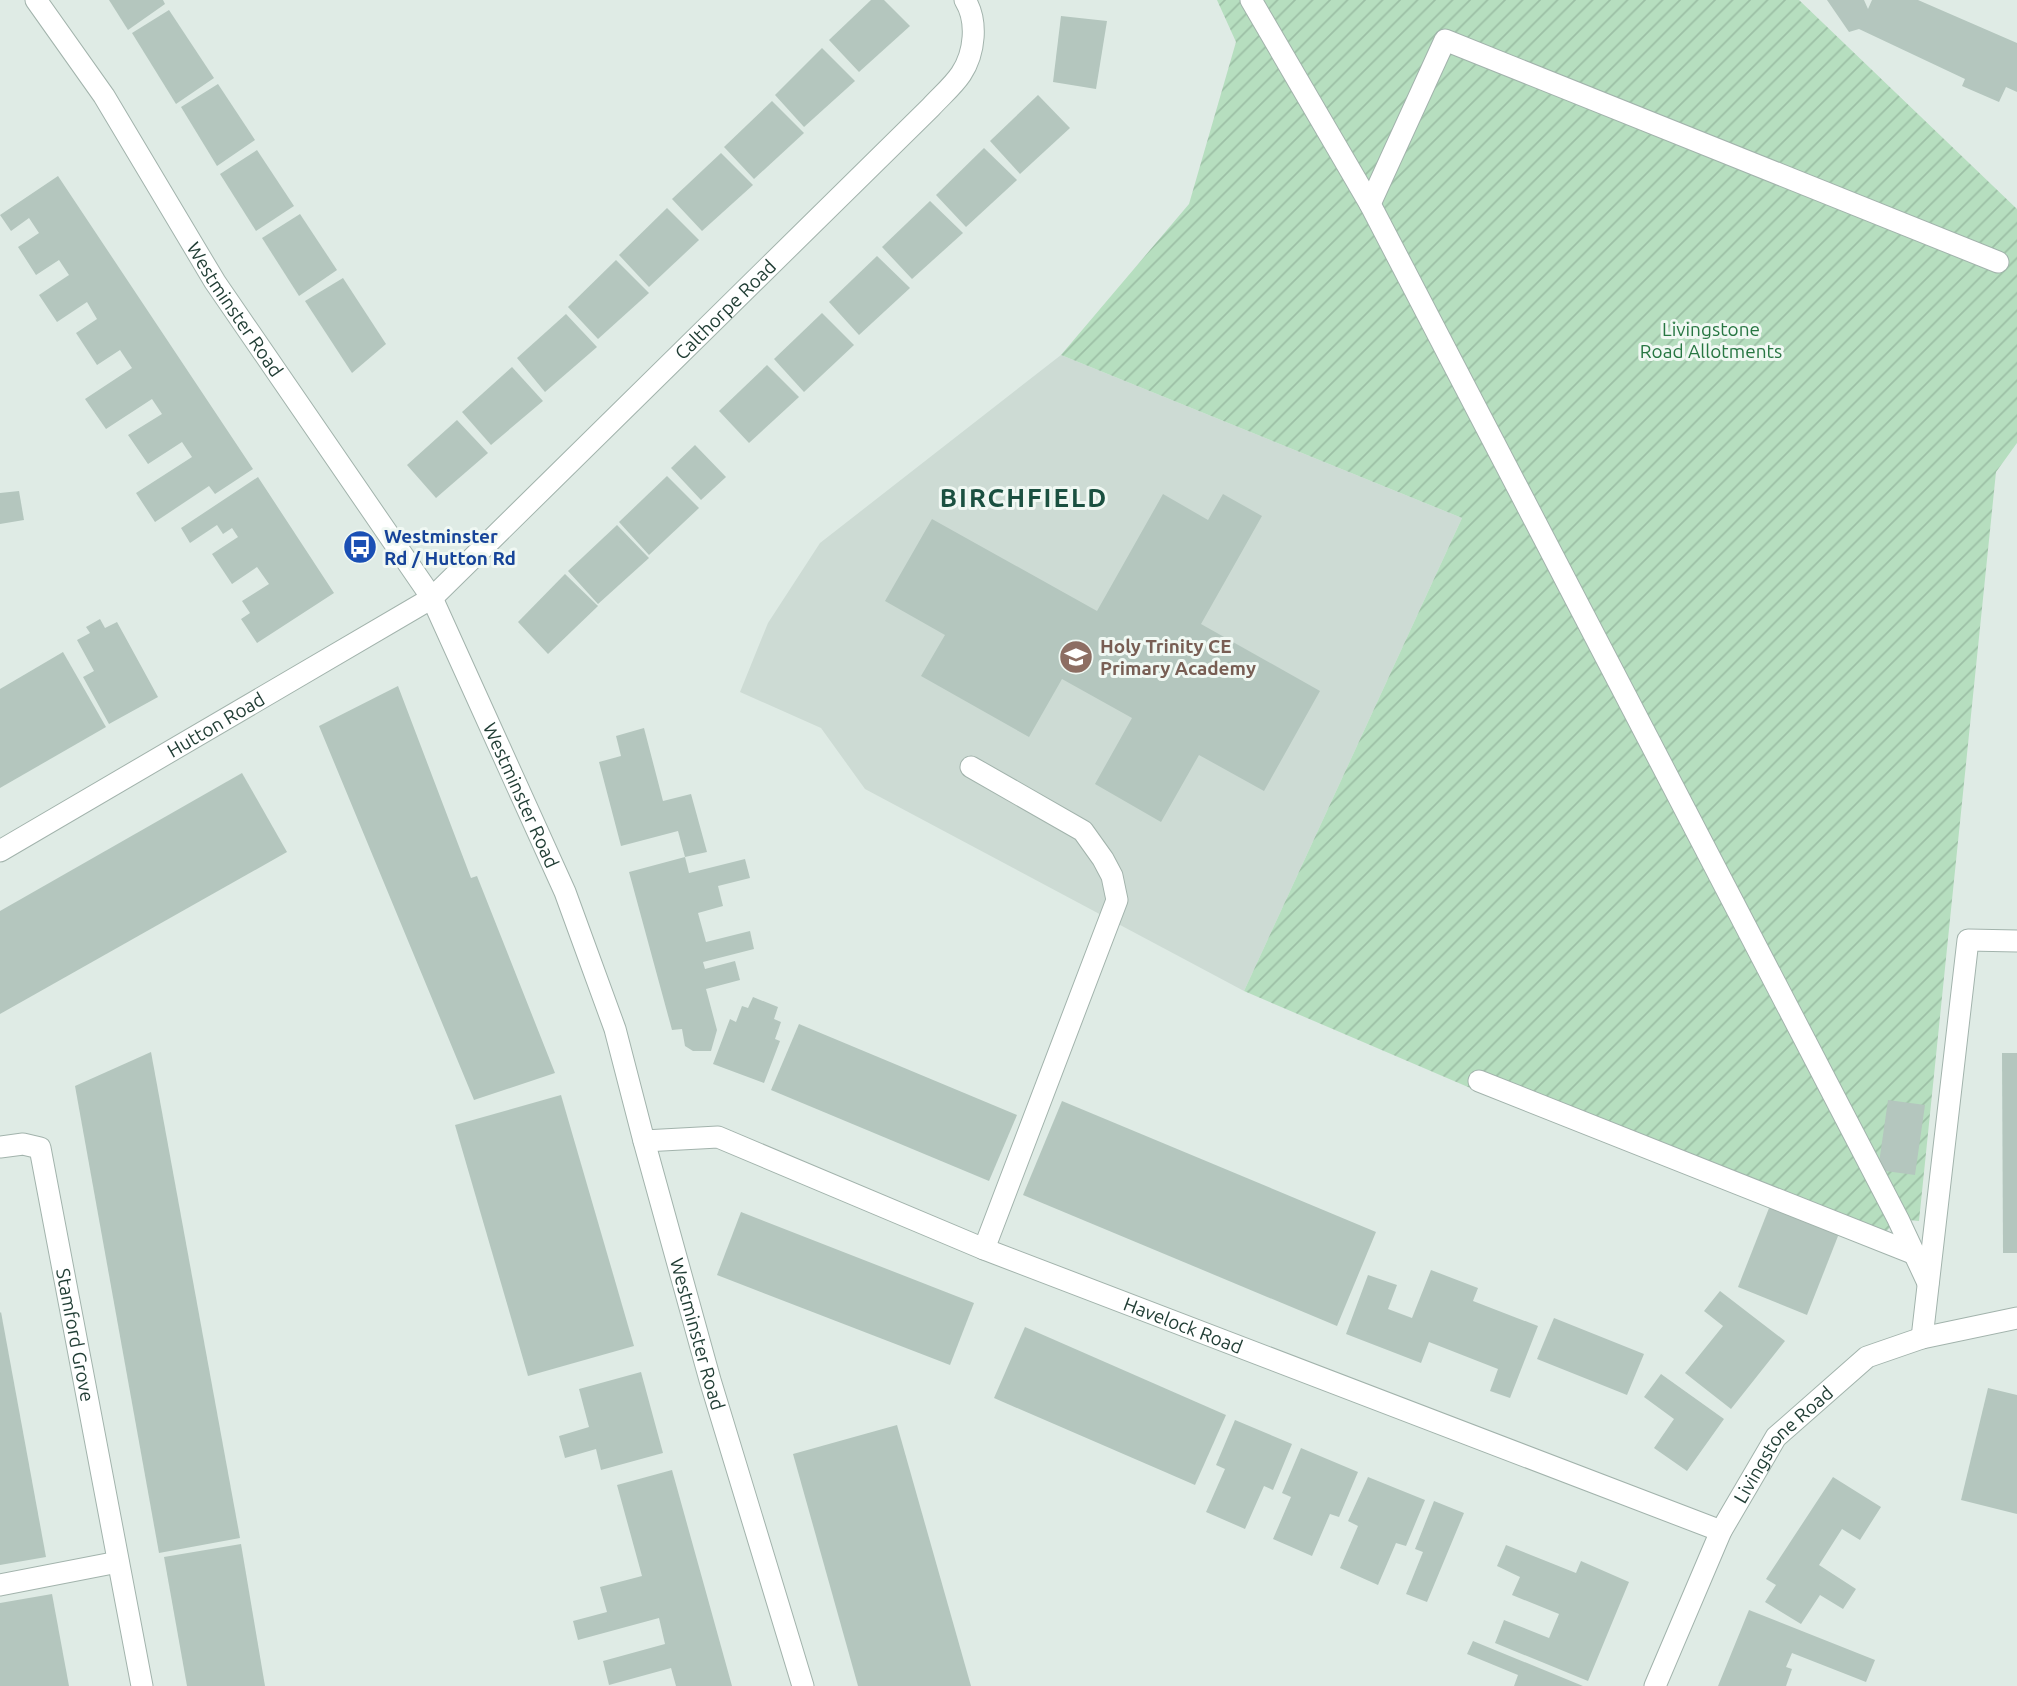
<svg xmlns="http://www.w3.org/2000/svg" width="2017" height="1686" viewBox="0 0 2017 1686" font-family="Ubuntu,sans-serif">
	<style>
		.built { fill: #cddbd4 }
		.garden { fill: url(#garden-furrows) }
		.building { fill: #b4c6be }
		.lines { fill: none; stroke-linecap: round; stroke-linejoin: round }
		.service-casing { stroke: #a2b3ac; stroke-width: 23 }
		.minor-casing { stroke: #a2b3ac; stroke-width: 23 }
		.service { stroke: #fff; stroke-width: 21 }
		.minor { stroke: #fff; stroke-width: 21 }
		.labels { text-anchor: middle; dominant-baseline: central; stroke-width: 6; stroke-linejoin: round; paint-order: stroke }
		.street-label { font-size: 19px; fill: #1f3c33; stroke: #f0f8f3 }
		.park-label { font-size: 19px; fill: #277642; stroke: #f0f8f3 }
		.transit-label { font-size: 19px; font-weight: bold; fill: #164399; stroke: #f0f8f3; text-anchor: start }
		.education-label { font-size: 19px; font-weight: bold; fill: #785e54; stroke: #f0f8f3; text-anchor: start }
		.district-label { font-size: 26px; font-weight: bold; letter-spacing: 2px; fill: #1a5040; stroke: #f0f8f3 }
	</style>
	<defs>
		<pattern id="garden-furrows" width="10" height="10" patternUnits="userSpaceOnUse" patternTransform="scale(1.75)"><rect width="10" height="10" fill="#b6debf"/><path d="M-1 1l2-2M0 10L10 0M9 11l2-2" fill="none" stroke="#9cbfa5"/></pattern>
	</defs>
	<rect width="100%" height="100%" fill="#dfebe5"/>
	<path class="built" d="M 1061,355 L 1462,518 L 1244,991 L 865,789 L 821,728 L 740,692 L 768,623 L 820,543 Z"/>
	<path class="garden" d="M 1217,0 L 1799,0 L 2017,209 L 2017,443 L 1996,472 L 1919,1221 L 1898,1219 L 1879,1239 L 1771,1203 L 1510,1105 L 1244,991 L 1462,518 L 1061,355 L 1189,204 L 1236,42 Z"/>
	<g class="building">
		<path d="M 109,0 L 163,0 L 165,4 L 128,30 Z"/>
		<path d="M 871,0 L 884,0 L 910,26 L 859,72 L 829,40 Z"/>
		<path d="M 1827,0 L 1864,0 L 1868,9 L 1872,0 L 1918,0 L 2017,43 L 2017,92 L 2006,87 L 1999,102 L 1962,86 L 1965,79 L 1859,29 L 1849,32 Z"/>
		<path d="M 169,10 L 214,78 L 176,104 L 132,33 Z"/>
		<path d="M 1061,16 L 1107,21 L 1096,89 L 1053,82 Z"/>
		<path d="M 822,48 L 855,81 L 804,127 L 775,95 Z"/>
		<path d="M 218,84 L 255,140 L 217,166 L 181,107 Z"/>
		<path d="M 1038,95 L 1070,128 L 1020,174 L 990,141 Z"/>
		<path d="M 772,101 L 804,133 L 754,179 L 724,147 Z"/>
		<path d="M 984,148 L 1017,180 L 966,227 L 936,195 Z"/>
		<path d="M 257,150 L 294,206 L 256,231 L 220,174 Z"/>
		<path d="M 721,153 L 753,185 L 702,231 L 672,199 Z"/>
		<path d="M 58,176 L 253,469 L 215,494 L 209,486 L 155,522 L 136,493 L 192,457 L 182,442 L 148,464 L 128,435 L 162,414 L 152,399 L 106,429 L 85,399 L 132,368 L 120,350 L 97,365 L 76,333 L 97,319 L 87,302 L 57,322 L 39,295 L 69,275 L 59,260 L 36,275 L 18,247 L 39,233 L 29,218 L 11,231 L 0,215 Z"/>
		<path d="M 930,201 L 963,233 L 912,279 L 882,247 Z"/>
		<path d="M 667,208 L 699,240 L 649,287 L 619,255 Z"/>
		<path d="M 300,214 L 337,270 L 299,296 L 262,238 Z"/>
		<path d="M 877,256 L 910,288 L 859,335 L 829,302 Z"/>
		<path d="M 616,260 L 649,293 L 598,339 L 568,307 Z"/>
		<path d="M 343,278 L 386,344 L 352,373 L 305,301 Z"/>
		<path d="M 822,313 L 854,345 L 804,392 L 774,359 Z"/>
		<path d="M 566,314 L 597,347 L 545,392 L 517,358 Z"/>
		<path d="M 767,365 L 799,397 L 749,443 L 719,411 Z"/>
		<path d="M 512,367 L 543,401 L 491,445 L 462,412 Z"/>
		<path d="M 457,420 L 488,453 L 436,498 L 407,465 Z"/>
		<path d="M 695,445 L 726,477 L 701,500 L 671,468 Z"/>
		<path d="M 667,476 L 699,508 L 649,555 L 619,522 Z"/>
		<path d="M 258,477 L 334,593 L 257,643 L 241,619 L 250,613 L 242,601 L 269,584 L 257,567 L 232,584 L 212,554 L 238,537 L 232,528 L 223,534 L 217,525 L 190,543 L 181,528 Z"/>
		<path d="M 19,491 L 24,520 L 0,524 L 0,493 Z"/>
		<path d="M 1163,494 L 1208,520 L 1223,494 L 1262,516 L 1201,624 L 1320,691 L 1264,791 L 1199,755 L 1161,822 L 1095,784 L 1132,718 L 1062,679 L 1029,737 L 921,676 L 945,635 L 885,601 L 932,519 L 1097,611 Z"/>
		<path d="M 617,525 L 649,558 L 598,604 L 568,571 Z"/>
		<path d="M 565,574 L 598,606 L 548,654 L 518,622 Z"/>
		<path d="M 100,619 L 105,628 L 117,622 L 158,697 L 109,724 L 83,677 L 94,671 L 77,640 L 90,633 L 86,627 Z"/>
		<path d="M 63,652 L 106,727 L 0,788 L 0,689 Z"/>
		<path d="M 398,686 L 471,878 L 477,876 L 555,1073 L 474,1100 L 319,726 Z"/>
		<path d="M 644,728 L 663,801 L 691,794 L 707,852 L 685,857 L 678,831 L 621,846 L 599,762 L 621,756 L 616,736 Z"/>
		<path d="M 242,773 L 287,852 L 0,1014 L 0,911 Z"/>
		<path d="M 685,857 L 689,873 L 745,859 L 750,878 L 718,886 L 723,906 L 698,913 L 706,942 L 750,931 L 754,949 L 703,962 L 705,969 L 735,961 L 740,980 L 706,989 L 717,1030 L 711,1051 L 693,1051 L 685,1046 L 682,1029 L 672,1030 L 629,872 Z"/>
		<path d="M 753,997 L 778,1007 L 774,1019 L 781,1022 L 775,1039 L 780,1041 L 764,1083 L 713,1064 L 730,1019 L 736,1022 L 742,1006 L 748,1008 Z"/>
		<path d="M 799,1024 L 1017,1115 L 989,1181 L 771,1090 Z"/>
		<path d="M 151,1052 L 240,1538 L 159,1553 L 75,1086 Z"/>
		<path d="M 2002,1053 L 2017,1053 L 2017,1253 L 2003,1253 Z"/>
		<path d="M 561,1095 L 634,1346 L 528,1376 L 455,1125 Z"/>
		<path d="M 1888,1100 L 1925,1105 L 1915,1175 L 1878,1170 Z"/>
		<path d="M 1062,1101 L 1376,1232 L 1337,1326 L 1023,1195 Z"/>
		<path d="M 1771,1203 L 1840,1231 L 1807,1315 L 1738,1287 Z"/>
		<path d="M 741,1212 L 974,1303 L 950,1365 L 717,1275 Z"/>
		<path d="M 1431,1270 L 1478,1288 L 1473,1301 L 1538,1326 L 1510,1398 L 1490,1391 L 1498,1369 L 1429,1342 L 1421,1363 L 1346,1334 L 1368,1275 L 1397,1285 L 1388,1309 L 1412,1318 Z"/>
		<path d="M 1720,1291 L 1785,1341 L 1731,1409 L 1685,1373 L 1723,1326 L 1704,1311 Z"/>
		<path d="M 1,1312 L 46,1557 L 0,1565 L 0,1313 Z"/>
		<path d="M 1554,1318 L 1644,1354 L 1627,1395 L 1537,1359 Z"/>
		<path d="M 1025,1327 L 1226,1415 L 1195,1485 L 994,1398 Z"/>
		<path d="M 641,1372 L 663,1453 L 601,1470 L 596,1449 L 565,1458 L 559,1436 L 589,1427 L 579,1389 Z"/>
		<path d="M 1661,1374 L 1724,1419 L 1687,1471 L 1654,1448 L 1674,1419 L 1644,1397 Z"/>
		<path d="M 1988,1388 L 2017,1395 L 2017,1514 L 1961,1500 Z"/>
		<path d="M 1235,1420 L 1292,1444 L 1273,1490 L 1264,1486 L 1245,1529 L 1206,1512 L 1225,1469 L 1216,1465 Z"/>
		<path d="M 897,1425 L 971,1686 L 858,1686 L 793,1454 Z"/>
		<path d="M 1301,1448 L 1358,1472 L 1339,1517 L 1330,1514 L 1312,1556 L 1273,1539 L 1291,1497 L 1282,1493 Z"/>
		<path d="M 672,1470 L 704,1585 L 732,1686 L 676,1686 L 671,1668 L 609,1685 L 603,1661 L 665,1644 L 659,1618 L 578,1640 L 573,1621 L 607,1612 L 600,1587 L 642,1576 L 617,1485 Z"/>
		<path d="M 1368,1477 L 1425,1500 L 1406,1546 L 1396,1543 L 1378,1585 L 1340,1568 L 1358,1526 L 1348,1521 Z"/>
		<path d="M 1833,1477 L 1881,1507 L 1860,1540 L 1842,1529 L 1819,1565 L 1856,1589 L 1843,1609 L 1820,1595 L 1801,1624 L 1765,1602 L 1776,1585 L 1766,1579 Z"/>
		<path d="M 1434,1501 L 1464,1513 L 1427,1602 L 1406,1594 L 1423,1552 L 1415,1549 Z"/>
		<path d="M 241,1544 L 265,1686 L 187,1686 L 164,1557 Z"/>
		<path d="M 1506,1545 L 1576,1573 L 1581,1561 L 1629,1582 L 1588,1681 L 1495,1643 L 1504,1620 L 1549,1638 L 1559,1614 L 1512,1595 L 1520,1577 L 1497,1566 Z"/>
		<path d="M 52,1594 L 69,1686 L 0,1686 L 0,1603 Z"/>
		<path d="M 1749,1610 L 1875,1660 L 1866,1682 L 1792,1653 L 1786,1667 L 1792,1669 L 1786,1686 L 1718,1686 Z"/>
		<path d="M 1473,1641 L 1583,1686 L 1514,1686 L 1518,1675 L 1467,1654 Z"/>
	</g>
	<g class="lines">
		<g class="service-casing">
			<g id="service">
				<path d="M 1251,0 L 1370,204 L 1898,1219 L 1928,1283"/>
				<path d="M 1370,204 L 1445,40 L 1998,262"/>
				<path d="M 971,767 L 1083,831 L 1103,859 L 1112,876 L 1117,900 L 984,1249"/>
				<path d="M 1479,1081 L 1915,1254"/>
				<path d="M 1922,1338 L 1968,940 L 2017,941"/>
			</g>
		</g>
		<g class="minor-casing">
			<g id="minor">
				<path id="s1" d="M 36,0 L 104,96 L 215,282 L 432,598 L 565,892 L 615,1029 L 644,1141 L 710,1380 L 803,1686"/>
				<path id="s2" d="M 0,851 L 432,598 L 931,107 C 941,96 953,86 961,74 C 975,53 978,21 965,0"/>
				<path id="s3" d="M 644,1141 L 718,1137 L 984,1249 L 1721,1531"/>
				<path id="s4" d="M 0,1147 L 23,1144 L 40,1148 L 142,1686"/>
				<path d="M 0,1585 L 118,1562"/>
				<path id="s5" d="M 1655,1686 L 1721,1531 L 1776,1437 L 1867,1357 L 1922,1338 L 2017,1318"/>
			</g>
		</g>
		<use href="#service" class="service"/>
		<use href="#minor" class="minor"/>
	</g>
	<defs>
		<g id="bus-disc" transform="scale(1.75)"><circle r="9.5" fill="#1a4fb4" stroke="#f0f8f3"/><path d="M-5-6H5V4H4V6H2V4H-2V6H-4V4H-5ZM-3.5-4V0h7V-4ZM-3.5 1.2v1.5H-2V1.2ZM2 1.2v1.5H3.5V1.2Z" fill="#fff"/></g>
		<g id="school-disc" transform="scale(1.75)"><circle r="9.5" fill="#8d6e63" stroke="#f0f8f3"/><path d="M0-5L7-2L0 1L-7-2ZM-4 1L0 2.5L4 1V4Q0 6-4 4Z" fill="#fff"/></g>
	</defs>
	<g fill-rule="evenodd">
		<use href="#bus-disc" x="360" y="547"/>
		<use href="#school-disc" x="1076" y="657"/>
	</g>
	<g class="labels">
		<g class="street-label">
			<text stroke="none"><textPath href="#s1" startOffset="368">Westminster Road</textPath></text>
			<text stroke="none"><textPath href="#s2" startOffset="912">Calthorpe Road</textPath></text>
			<text stroke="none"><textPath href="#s2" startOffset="250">Hutton Road</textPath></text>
			<text stroke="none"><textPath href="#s1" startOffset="934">Westminster Road</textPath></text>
			<text stroke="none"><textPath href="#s3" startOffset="576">Havelock Road</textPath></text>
			<text stroke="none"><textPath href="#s1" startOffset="1502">Westminster Road</textPath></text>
			<text stroke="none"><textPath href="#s4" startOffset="231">Stamford Grove</textPath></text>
			<text stroke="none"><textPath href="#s5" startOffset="276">Livingstone Road</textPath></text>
		</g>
		<g class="park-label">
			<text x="1711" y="329">Livingstone<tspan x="1711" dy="22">Road Allotments</tspan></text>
		</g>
		<g class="transit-label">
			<text x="384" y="536">Westminster<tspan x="384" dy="22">Rd / Hutton Rd</tspan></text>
		</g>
		<g class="education-label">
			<text x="1100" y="646">Holy Trinity CE<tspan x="1100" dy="22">Primary Academy</tspan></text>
		</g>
		<g class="district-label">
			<text x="1024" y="497">BIRCHFIELD</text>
		</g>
	</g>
</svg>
